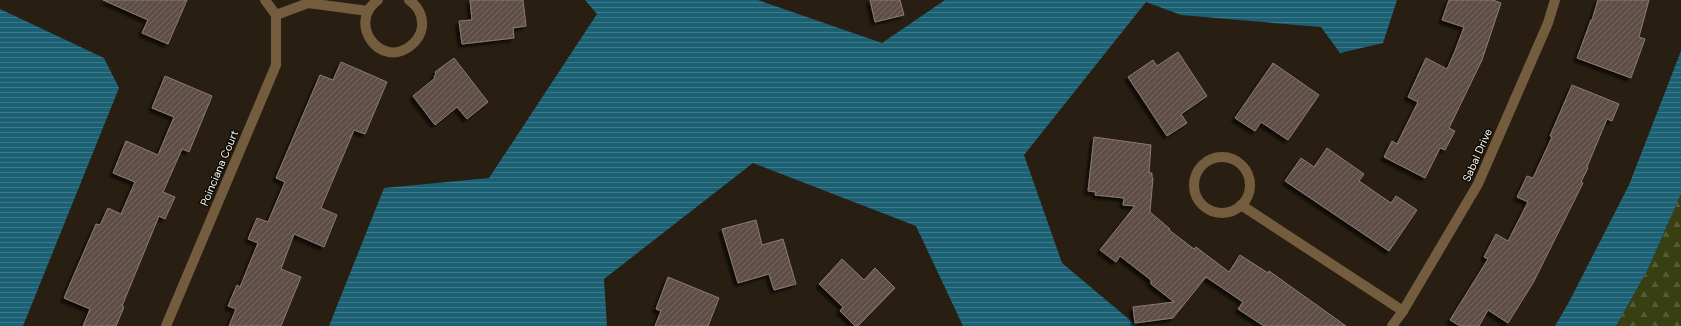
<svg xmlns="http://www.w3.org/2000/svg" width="1681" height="326" viewBox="0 0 1681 326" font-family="'DM Sans',sans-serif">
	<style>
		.forest { fill: url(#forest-firs) }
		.water { fill: url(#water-rules) }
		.building { fill: url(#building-hatch); stroke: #8d7a71; filter: url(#shadow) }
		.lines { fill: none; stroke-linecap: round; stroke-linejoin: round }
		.minor { stroke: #745d3e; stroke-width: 10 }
		.labels { text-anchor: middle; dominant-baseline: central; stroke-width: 3; stroke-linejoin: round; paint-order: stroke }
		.street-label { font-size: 11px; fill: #faf4eb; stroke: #0d0a05 }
	</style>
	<defs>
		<pattern id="forest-firs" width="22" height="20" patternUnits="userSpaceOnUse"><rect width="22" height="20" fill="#384013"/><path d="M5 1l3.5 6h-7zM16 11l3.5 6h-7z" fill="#565c36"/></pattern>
		<pattern id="water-rules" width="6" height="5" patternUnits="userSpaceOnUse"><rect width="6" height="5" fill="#1c6073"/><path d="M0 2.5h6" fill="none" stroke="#3e7787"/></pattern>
		<pattern id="building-hatch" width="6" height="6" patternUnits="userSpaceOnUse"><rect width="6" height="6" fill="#5f4e46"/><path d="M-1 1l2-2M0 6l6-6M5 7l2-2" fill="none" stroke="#776861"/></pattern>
		<filter id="shadow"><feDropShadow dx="-3.5" dy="3.5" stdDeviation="1" flood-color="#0009"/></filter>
	</defs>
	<rect width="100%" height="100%" fill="#281f12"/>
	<path class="forest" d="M 1681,194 L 1681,326 L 1616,326 L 1647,271 Z"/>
	<g class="water">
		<path d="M 585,0 L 758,0 L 882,43 L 945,0 L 1397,0 L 1383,43 L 1340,53 L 1321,27 L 1181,15 L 1146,2 L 1024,155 L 1062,263 L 1137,326 L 963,326 L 916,226 L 753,163 L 604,279 L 607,326 L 329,326 L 384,188 L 489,178 L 597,14 Z"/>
		<path d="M 0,9 L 104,58 L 119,88 L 23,326 L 0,326 Z"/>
		<path d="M 1681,51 L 1681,194 L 1647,271 L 1616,326 L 1555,326 L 1569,302 L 1629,185 Z"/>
	</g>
	<g class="building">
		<path d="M 103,0 L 187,0 L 168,44 L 142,33 L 148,20 Z"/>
		<path d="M 470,0 L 523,0 L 526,26 L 513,28 L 514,38 L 462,44 L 459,21 L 472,20 Z"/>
		<path d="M 870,0 L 900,0 L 904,15 L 875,22 Z"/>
		<path d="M 1449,0 L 1493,0 L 1501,3 L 1482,60 L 1449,128 L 1455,131 L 1445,150 L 1440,148 L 1425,178 L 1384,157 L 1392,141 L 1397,144 L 1418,102 L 1408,97 L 1426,58 L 1447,69 L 1455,51 L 1464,27 L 1442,20 Z"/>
		<path d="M 1598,0 L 1649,0 L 1639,37 L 1645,39 L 1631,78 L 1577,58 L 1591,20 L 1592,20 Z"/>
		<path d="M 1178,52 L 1207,96 L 1181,114 L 1187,123 L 1167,136 L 1128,77 L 1153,60 L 1157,66 Z"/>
		<path d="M 454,58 L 488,102 L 467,119 L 457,107 L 435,125 L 413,96 L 435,78 L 434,76 L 436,74 L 435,72 Z"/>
		<path d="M 341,62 L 387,82 L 365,134 L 354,130 L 321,208 L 337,215 L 324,247 L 294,234 L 281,269 L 301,277 L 281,326 L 229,326 L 236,309 L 228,306 L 237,285 L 240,287 L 258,243 L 248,239 L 257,218 L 268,222 L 285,182 L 276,178 L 320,75 L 333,80 Z"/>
		<path d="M 1273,63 L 1319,95 L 1288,140 L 1261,122 L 1255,131 L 1235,118 Z"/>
		<path d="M 165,76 L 212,96 L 189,152 L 182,149 L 163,192 L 175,197 L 165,219 L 159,216 L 122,306 L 124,307 L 116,326 L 83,326 L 90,309 L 64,298 L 96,224 L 100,225 L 108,208 L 121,214 L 135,182 L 113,173 L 126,141 L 158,155 L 174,117 L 152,108 Z"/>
		<path d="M 1572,85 L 1619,104 L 1612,121 L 1607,119 L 1587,167 L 1588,168 L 1581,182 L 1583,183 L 1533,283 L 1508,323 L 1488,310 L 1479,326 L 1460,326 L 1450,320 L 1488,259 L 1484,257 L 1496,234 L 1508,241 L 1528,202 L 1517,197 L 1527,176 L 1533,178 L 1552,137 L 1550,136 Z"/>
		<path d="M 1094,137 L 1151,145 L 1149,173 L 1152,173 L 1152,177 L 1153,178 L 1150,212 L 1170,229 L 1169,230 L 1194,249 L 1196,247 L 1229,272 L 1240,255 L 1268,273 L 1269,271 L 1346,326 L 1264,326 L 1238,309 L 1243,302 L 1206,277 L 1173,318 L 1135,323 L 1133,307 L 1174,302 L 1151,284 L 1151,280 L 1120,256 L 1116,262 L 1100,250 L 1135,206 L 1123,205 L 1124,198 L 1095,195 L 1096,192 L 1088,191 Z"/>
		<path d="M 1327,148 L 1364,174 L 1359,181 L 1391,203 L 1396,196 L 1417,210 L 1389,251 L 1285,181 L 1301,158 L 1314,167 Z"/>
		<path d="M 756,220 L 762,245 L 783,239 L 796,284 L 774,290 L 769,274 L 738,283 L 722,229 Z"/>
		<path d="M 842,259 L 864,280 L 875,268 L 895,288 L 858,326 L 855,326 L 840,311 L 843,307 L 819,284 Z"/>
		<path d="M 668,277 L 719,298 L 708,326 L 655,326 L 661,311 L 656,309 Z"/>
	</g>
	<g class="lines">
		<g class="minor">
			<path d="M 378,0 C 347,22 379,68 409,47 C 416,42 421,35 422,27 C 423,16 418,6 409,0"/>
			<path d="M 276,15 L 308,3 L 368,11"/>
			<circle cx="1222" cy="185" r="28"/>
			<path d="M 1241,205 L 1403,311"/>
			<path d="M 166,326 L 276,65 L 276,15 L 265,0"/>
			<path d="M 1392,326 L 1403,311 L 1478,184 L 1548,23 L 1555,0"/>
		</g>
	</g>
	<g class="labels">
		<g class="street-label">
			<text transform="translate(1477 155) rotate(-66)">Sabal Drive</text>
			<text transform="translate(219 168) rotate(-67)">Poinciana Court</text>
		</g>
	</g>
</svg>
